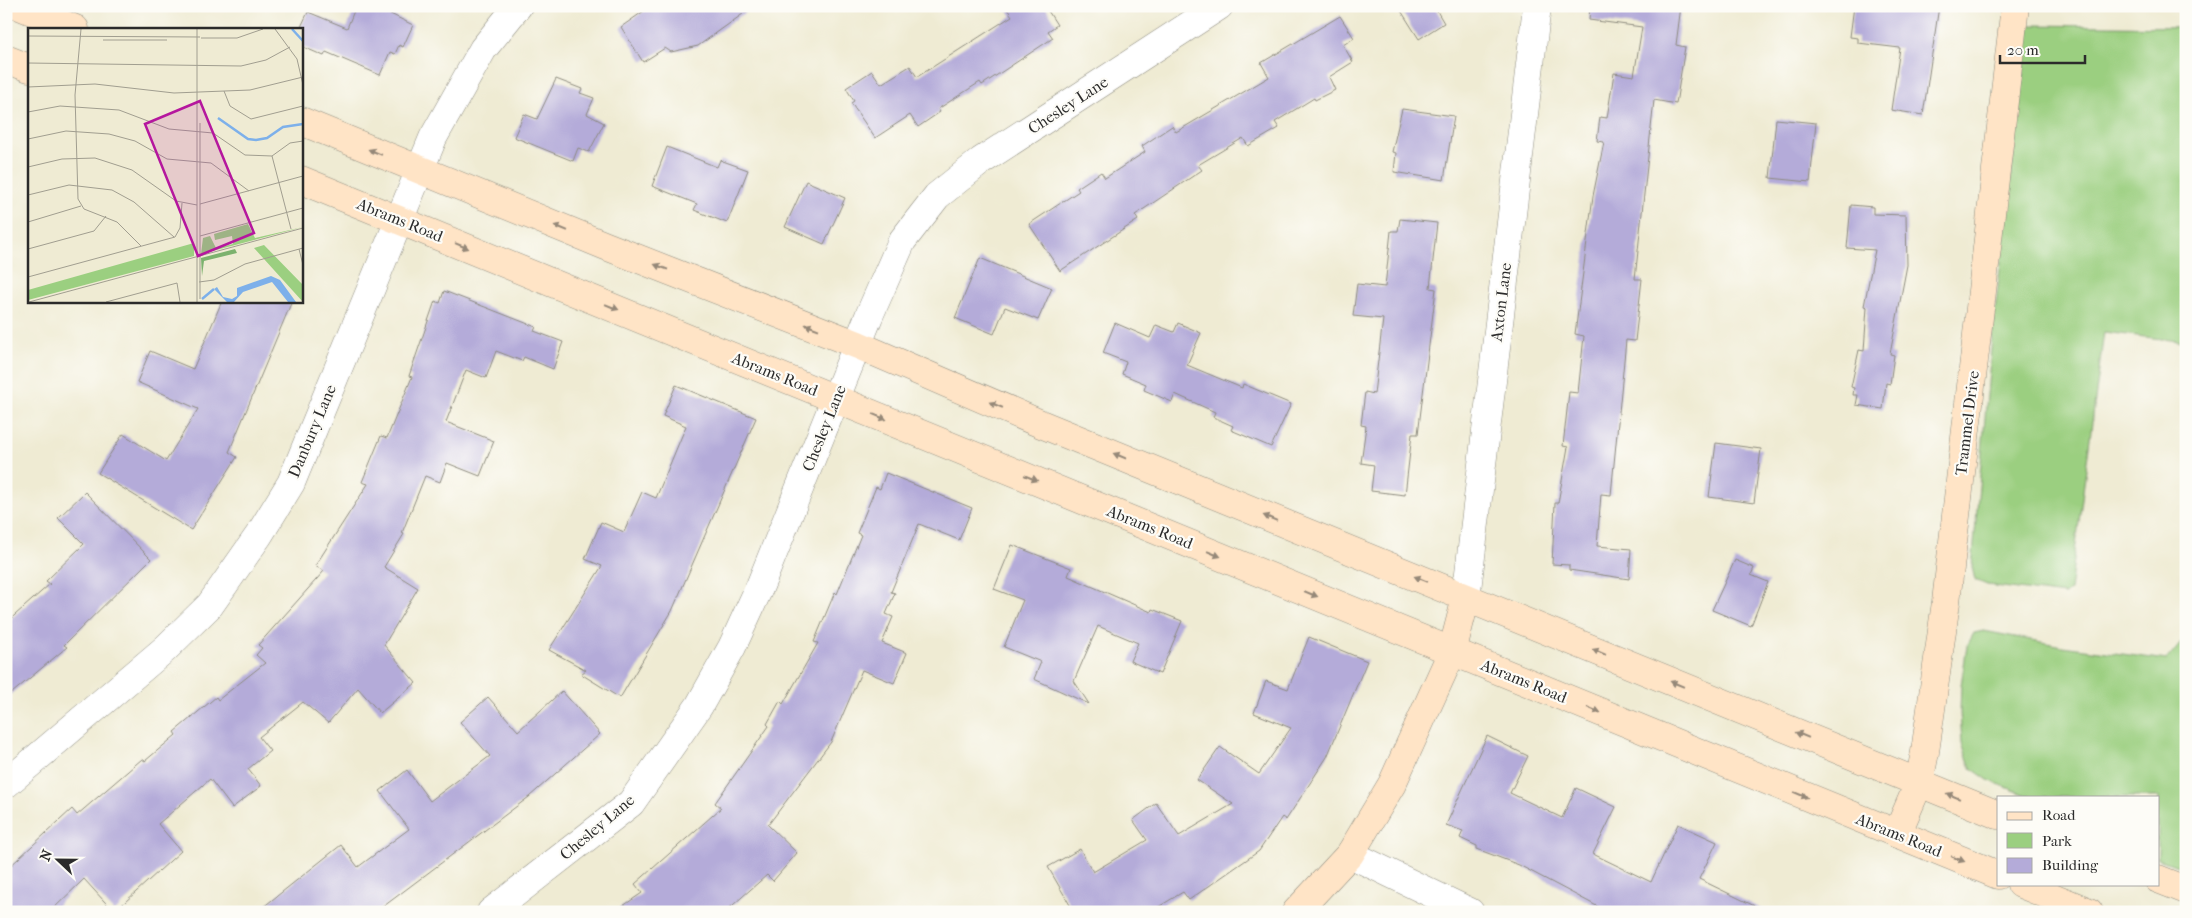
<svg xmlns="http://www.w3.org/2000/svg" width="2192" height="918" viewBox="0 0 2192 918" font-family="'IM FELL French Canon',serif">
	<style>
		.green { fill: #9bcf80; stroke: #637d56 }
		.building { fill: #b4abd9 }
		.lines { fill: none; stroke-linecap: round; stroke-linejoin: round }
		.street-casing { stroke: #8d8b7f; stroke-width: 29 }
		.secondary-casing { stroke: #8d8b7f; stroke-width: 29 }
		.street { stroke: #fff; stroke-width: 28 }
		.secondary { stroke: #ffe4c6; stroke-width: 28 }
		.oneway { fill: #958878 }
		.labels { text-anchor: middle; dominant-baseline: central; stroke-width: 4.5; stroke-linejoin: round; paint-order: stroke }
		.street-label { font-size: 16px; fill: #2b2b2b; stroke: #fdfcf7 }
		.inset-river { fill: none; stroke: #7db0ea; stroke-width: 2.5 }
		.inset-road { fill: none; stroke: #a19e90; stroke-width: 1 }
		.view { fill: #b5179e; fill-opacity: 0.15; stroke: #b5179e; stroke-width: 2.5 }
		.inset-edge { fill: none; stroke: #2b2b2b; stroke-width: 2.5 }
	</style>
	<rect width="100%" height="100%" fill="#fdfcf7"/>
	<filter id="ink" filterUnits="userSpaceOnUse"><feTurbulence type="fractalNoise" baseFrequency=".02" numOctaves="2"/><feDisplacementMap in="SourceGraphic" scale="10" xChannelSelector="R" yChannelSelector="G"/><feConvolveMatrix kernelMatrix="1 2 1 2 8 2 1 2 1" color-interpolation-filters="sRGB"/></filter>
	<filter id="wash" filterUnits="userSpaceOnUse"><feTurbulence type="fractalNoise" baseFrequency=".0096" numOctaves="4" result="noise"/><feDisplacementMap in="SourceGraphic" scale="20" xChannelSelector="R" yChannelSelector="G"/><feGaussianBlur stdDeviation="1.12" result="paint"/><feColorMatrix in="noise" values="0 0 0 0 0 0 0 0 0 0 0 0 0 0 0 0 0 1.4 0 .05"/><feComposite in="paint" operator="in"/></filter>
	<g filter="url(#wash)">
		<rect width="100%" height="100%" fill="#efebd3"/>
		<g class="green">
			<path d="M 2029,25 L 2186,27 L 2186,342 L 2104,332 L 2070,590 L 2065,595 L 1987,585 L 1975,580 L 1972,567 L 1992,337 Z"/>
			<path d="M 1984,631 L 2062,646 L 2167,660 L 2186,637 L 2186,869 L 2158,859 L 2158,797 L 2031,797 L 1988,780 L 1971,768 L 1962,744 L 1960,711 L 1961,685 L 1967,646 L 1974,633 Z"/>
		</g>
		<g id="blocks">
			<g class="building">
				<path d="M 356,6 L 374,6 L 413,25 L 403,47 L 399,45 L 395,54 L 390,52 L 380,75 L 326,52 L 324,56 L 301,46 L 301,27 L 308,12 L 347,28 Z"/>
				<path d="M 651,6 L 754,6 L 698,46 L 671,52 L 665,48 L 643,62 L 621,27 Z"/>
				<path d="M 1005,6 L 1045,6 L 1057,25 L 1048,31 L 1053,38 L 982,85 L 980,82 L 938,109 L 940,112 L 918,127 L 910,115 L 875,138 L 851,103 L 854,101 L 846,88 L 872,71 L 881,84 L 910,66 L 917,77 L 1012,16 Z"/>
				<path d="M 1398,6 L 1434,6 L 1444,23 L 1419,39 Z"/>
				<path d="M 1590,6 L 1681,6 L 1676,45 L 1685,47 L 1676,104 L 1654,100 L 1635,279 L 1642,279 L 1635,341 L 1626,340 L 1611,495 L 1601,494 L 1597,546 L 1631,549 L 1629,579 L 1569,570 L 1569,565 L 1552,564 L 1555,503 L 1558,503 L 1568,447 L 1563,446 L 1569,392 L 1578,393 L 1584,336 L 1575,334 L 1593,196 L 1604,142 L 1597,141 L 1600,117 L 1607,118 L 1614,73 L 1634,76 L 1642,27 L 1589,20 Z"/>
				<path d="M 1854,6 L 1939,6 L 1923,115 L 1891,110 L 1900,48 L 1858,43 L 1858,38 L 1850,37 Z"/>
				<path d="M 1340,16 L 1354,38 L 1343,45 L 1353,62 L 1329,77 L 1335,90 L 1315,100 L 1314,98 L 1275,122 L 1279,128 L 1248,146 L 1243,138 L 1198,165 L 1202,170 L 1135,215 L 1138,220 L 1060,271 L 1029,224 L 1079,191 L 1077,188 L 1101,172 L 1105,178 L 1145,152 L 1142,146 L 1172,126 L 1176,132 L 1269,77 L 1261,63 Z"/>
				<path d="M 556,79 L 582,89 L 580,93 L 594,98 L 587,114 L 604,123 L 589,152 L 578,148 L 573,161 L 514,137 L 524,114 L 537,119 Z"/>
				<path d="M 1402,109 L 1454,116 L 1444,180 L 1394,172 L 1396,153 L 1392,152 Z"/>
				<path d="M 1776,119 L 1816,123 L 1810,182 L 1770,178 Z"/>
				<path d="M 667,147 L 717,167 L 720,160 L 748,170 L 727,223 L 694,210 L 697,204 L 652,186 Z"/>
				<path d="M 806,181 L 845,198 L 824,244 L 785,227 Z"/>
				<path d="M 1851,205 L 1873,207 L 1873,214 L 1906,215 L 1907,265 L 1890,354 L 1894,355 L 1890,384 L 1886,383 L 1883,409 L 1856,405 L 1858,395 L 1853,395 L 1854,388 L 1851,387 L 1859,350 L 1864,351 L 1867,307 L 1864,306 L 1875,250 L 1847,248 Z"/>
				<path d="M 1400,219 L 1437,223 L 1430,288 L 1436,289 L 1418,434 L 1412,434 L 1405,495 L 1371,491 L 1374,465 L 1361,463 L 1366,426 L 1361,425 L 1365,392 L 1374,394 L 1383,319 L 1353,316 L 1357,284 L 1385,287 L 1391,231 L 1398,231 Z"/>
				<path d="M 980,258 L 1052,288 L 1038,320 L 1005,307 L 994,334 L 955,318 Z"/>
				<path d="M 444,291 L 536,327 L 534,331 L 563,342 L 553,369 L 524,357 L 522,361 L 496,351 L 486,378 L 466,370 L 446,422 L 494,441 L 480,476 L 447,463 L 440,482 L 425,476 L 402,533 L 404,534 L 384,567 L 418,588 L 384,645 L 416,683 L 380,713 L 358,688 L 328,723 L 303,702 L 259,737 L 270,751 L 248,769 L 261,786 L 232,808 L 210,779 L 158,824 L 181,851 L 114,912 L 84,879 L 50,912 L 6,912 L 6,870 L 72,809 L 77,815 L 142,759 L 145,761 L 176,735 L 174,732 L 216,697 L 218,700 L 265,663 L 256,655 L 262,648 L 258,645 L 324,571 L 315,566 L 368,484 L 362,482 L 381,436 L 387,438 L 412,377 L 409,376 L 435,301 L 440,303 Z"/>
				<path d="M 222,301 L 292,301 L 229,452 L 237,457 L 191,530 L 98,473 L 123,434 L 166,461 L 198,409 L 137,382 L 150,351 L 193,369 Z"/>
				<path d="M 1115,323 L 1150,338 L 1156,325 L 1174,332 L 1178,323 L 1201,333 L 1187,365 L 1242,388 L 1243,384 L 1291,404 L 1271,447 L 1231,430 L 1233,426 L 1213,417 L 1215,412 L 1175,394 L 1172,402 L 1144,390 L 1146,384 L 1122,374 L 1126,362 L 1103,353 Z"/>
				<path d="M 676,385 L 756,418 L 672,611 L 620,698 L 581,674 L 586,670 L 549,650 L 602,566 L 585,559 L 601,522 L 624,532 L 642,492 L 656,498 L 686,426 L 663,416 Z"/>
				<path d="M 1716,443 L 1761,449 L 1754,503 L 1709,497 Z"/>
				<path d="M 886,473 L 972,508 L 959,540 L 919,524 L 891,592 L 895,593 L 886,614 L 893,617 L 882,643 L 907,653 L 894,683 L 862,670 L 831,742 L 768,825 L 797,853 L 773,881 L 767,875 L 725,912 L 614,912 L 642,893 L 635,884 L 721,808 L 715,803 L 769,726 L 767,724 L 780,701 L 783,704 L 818,643 L 814,642 L 835,592 L 837,594 L 861,535 L 857,533 L 876,487 L 880,489 Z"/>
				<path d="M 85,492 L 151,559 L 64,645 L 67,647 L 6,698 L 6,623 L 50,584 L 46,581 L 84,544 L 58,518 Z"/>
				<path d="M 1012,545 L 1071,568 L 1068,576 L 1151,612 L 1152,609 L 1182,621 L 1160,674 L 1130,661 L 1138,643 L 1098,626 L 1074,681 L 1089,704 L 1034,679 L 1041,662 L 1004,647 L 1023,600 L 994,589 Z"/>
				<path d="M 1735,560 L 1754,568 L 1751,575 L 1768,582 L 1751,626 L 1712,610 Z"/>
				<path d="M 1309,637 L 1367,661 L 1327,757 L 1286,820 L 1282,817 L 1259,851 L 1189,900 L 1183,892 L 1150,912 L 1074,912 L 1048,867 L 1080,849 L 1093,872 L 1147,840 L 1133,820 L 1156,803 L 1179,836 L 1233,804 L 1197,780 L 1220,747 L 1259,774 L 1291,728 L 1254,713 L 1266,681 L 1288,689 Z"/>
				<path d="M 562,691 L 600,734 L 529,797 L 376,912 L 257,912 L 341,845 L 358,867 L 409,829 L 380,791 L 407,770 L 430,801 L 490,756 L 460,722 L 488,697 L 518,731 Z"/>
				<path d="M 1487,736 L 1528,756 L 1510,793 L 1562,818 L 1576,788 L 1616,807 L 1593,854 L 1651,882 L 1678,824 L 1717,842 L 1699,879 L 1767,912 L 1608,912 L 1519,865 L 1477,849 L 1477,846 L 1460,838 L 1463,831 L 1446,825 Z"/>
			</g>
		</g>
	</g>
	<g filter="url(#ink)">
		<use href="#blocks" fill-opacity="0" stroke="#8d8b7f" stroke-width="1"/>
		<g class="lines">
			<g class="street-casing">
				<g id="street">
					<path d="M 1466,598 L 1537,6"/>
					<path d="M 6,784 L 165,649 L 210,605 L 259,535 L 291,483 L 433,138 L 483,49 L 518,6"/>
					<path d="M 1350,854 L 1470,912"/>
					<path d="M 491,912 L 631,803 L 699,706 L 732,647 L 760,586 L 869,316 L 902,241 L 937,196 L 981,161 L 1219,6"/>
				</g>
			</g>
			<g class="secondary-casing">
				<g id="secondary">
					<path d="M 20,6 L 75,29"/>
					<path d="M 6,59 L 29,68"/>
					<path d="M 301,121 L 606,246 L 858,345 L 1041,424 L 1998,815"/>
					<path d="M 301,180 L 1998,875"/>
					<path d="M 1897,834 L 1919,783 L 1925,752 L 1946,602 L 2015,6"/>
					<path d="M 2158,879 L 2186,890"/>
					<path d="M 2021,884 L 2089,912"/>
					<path d="M 1296,912 L 1350,854 L 1392,784 L 1452,652 L 1466,598"/>
				</g>
			</g>
			<use href="#street" class="street"/>
			<use href="#secondary" class="secondary"/>
		</g>
		<defs><path id="oneway-solid" d="M-6-.8H1V-3.2L6.5 0L1 3.2V.8H-6Z" transform="scale(1.25)"/></defs>
		<g class="oneway">
			<use href="#oneway-solid" transform="translate(375 152) rotate(-158)"/>
			<use href="#oneway-solid" transform="translate(561 228) rotate(-158)"/>
			<use href="#oneway-solid" transform="translate(462 246) rotate(22)"/>
			<use href="#oneway-solid" transform="translate(661 267) rotate(-159)"/>
			<use href="#oneway-solid" transform="translate(612 307) rotate(22)"/>
			<use href="#oneway-solid" transform="translate(812 327) rotate(-159)"/>
			<use href="#oneway-solid" transform="translate(996 405) rotate(-157)"/>
			<use href="#oneway-solid" transform="translate(880 417) rotate(22)"/>
			<use href="#oneway-solid" transform="translate(1120 456) rotate(-158)"/>
			<use href="#oneway-solid" transform="translate(1031 478) rotate(22)"/>
			<use href="#oneway-solid" transform="translate(1270 518) rotate(-158)"/>
			<use href="#oneway-solid" transform="translate(1214 554) rotate(22)"/>
			<use href="#oneway-solid" transform="translate(1421 579) rotate(-158)"/>
			<use href="#oneway-solid" transform="translate(1311 594) rotate(22)"/>
			<use href="#oneway-solid" transform="translate(1599 652) rotate(-158)"/>
			<use href="#oneway-solid" transform="translate(1677 684) rotate(-158)"/>
			<use href="#oneway-solid" transform="translate(1594 710) rotate(22)"/>
			<use href="#oneway-solid" transform="translate(1802 735) rotate(-158)"/>
			<use href="#oneway-solid" transform="translate(1801 795) rotate(22)"/>
			<use href="#oneway-solid" transform="translate(1953 796) rotate(-158)"/>
			<use href="#oneway-solid" transform="translate(1958 859) rotate(22)"/>
		</g>
	</g>
	<g class="labels">
		<g class="street-label">
			<text transform="translate(1068 105) rotate(-33)">Chesley Lane</text>
			<text transform="translate(400 220) rotate(22)">Abrams Road</text>
			<text transform="translate(1501 302) rotate(-83)">Axton Lane</text>
			<text transform="translate(775 374) rotate(22)">Abrams Road</text>
			<text transform="translate(1967 423) rotate(-83)">Trammel Drive</text>
			<text transform="translate(824 428) rotate(-68)">Chesley Lane</text>
			<text transform="translate(312 431) rotate(-67)">Danbury Lane</text>
			<text transform="translate(1150 527) rotate(22)">Abrams Road</text>
			<text transform="translate(1524 681) rotate(22)">Abrams Road</text>
			<text transform="translate(597 827) rotate(-40)">Chesley Lane</text>
			<text transform="translate(1899 835) rotate(22)">Abrams Road</text>
		</g>
	</g>
	<g transform="translate(28 28)">
		<rect width="275" height="275" fill="#efebd3"/>
		<path d="M 220,196 L 227,210 L 275,199 L 173,226 L 175,210 L 182,208 L 188,220 L 205,216 L 204,208 L 187,212 L 186,206 ZM 166,215 L 166,228 L 0,272 L 0,262 ZM 236,217 L 275,257 L 275,274 L 226,220 Z" fill="#9bcf80"/>
		<path d="M 207,221 L 209,225 L 176,233 L 174,248 L 173,230 Z" fill="#7cb26e"/>
		<path d="M 243,248 L 252,252 L 268,274 L 260,274 L 244,254 L 215,264 L 206,274 L 199,274 L 186,261 L 189,259 L 195,269 L 204,271 L 209,268 L 209,260 Z" fill="#7db0ea"/>
		<path class="inset-river" d="M 264,1 L 275,13M 190,90 L 220,111 L 228,112 L 239,110 L 255,99 L 275,96M 174,271 L 186,261"/>
		<path class="inset-road" d="M 53,1 L 47,67 L 50,171 L 56,181 L 89,194 L 113,218M 247,1 L 269,31 L 275,57M 0,8 L 172,9M 173,10 L 209,10 L 235,1M 75,12 L 139,12M 0,35 L 213,38 L 238,32 L 262,19M 0,59 L 67,56 L 146,65 L 222,62 L 275,49M 196,63 L 202,78 L 223,91 L 275,78M 0,84 L 32,78 L 91,82 L 141,101 L 185,105 L 217,127 L 244,128 L 262,115 L 275,113M 0,111 L 38,103 L 81,106 L 107,113 L 139,131 L 183,135 L 221,163M 244,128 L 263,201M 0,139 L 34,131 L 67,130 L 104,142 L 148,173 L 169,177M 0,167 L 41,157 L 84,162 L 106,174 L 146,209M 172,176 L 275,148M 0,194 L 53,178M 172,208 L 275,180M 0,221 L 66,203 L 78,188M 271,221 L 275,237M 0,249 L 147,209 L 152,200 L 154,175M 171,254 L 186,252 L 217,236 L 275,220M 172,271 L 172,95M 1,274 L 275,200M 78,274 L 149,255 L 152,274M 169,274 L 169,1"/>
		<path class="view" d="M 172,73 L 226,205 L 170,228 L 117,96 Z"/>
		<rect width="275" height="275" class="inset-edge"/>
	</g>
	<rect width="2192" height="918" fill="none" stroke="#fdfcf7" stroke-width="25"/>
	<rect x="1997" y="796" width="162" height="90" fill="#fdfcf7" stroke="#a9a8a5"/>
	<rect x="2007" y="812" width="25" height="8" fill="#ffe4c6" stroke="#a9a8a5"/>
	<text x="2042" y="820" font-size="15" fill="#2b2b2b">Road</text>
	<rect x="2007" y="833" width="25" height="15" fill="#9bcf80" stroke="#a9a8a5"/>
	<text x="2042" y="846" font-size="15" fill="#2b2b2b">Park</text>
	<rect x="2007" y="858" width="25" height="15" fill="#b4abd9" stroke="#a9a8a5"/>
	<text x="2042" y="870" font-size="15" fill="#2b2b2b">Building</text>
	<g transform="translate(58 860) rotate(292)" stroke="#fdfcf7" stroke-width="4" paint-order="stroke">
	<path d="M0-4L9 19L0 12L-9 19Z" fill="#2b2b2b"/>
	<text y="-8" font-size="14" font-weight="bold" text-anchor="middle" fill="#2b2b2b">N</text>
	</g>
	<path d="M2000 55v8h85v-8" fill="none" stroke="#2b2b2b" stroke-width="2.5"/>
	<text x="2007" y="55" font-size="15" fill="#2b2b2b" stroke="#fdfcf7" stroke-width="4" paint-order="stroke">20 m</text>
</svg>
